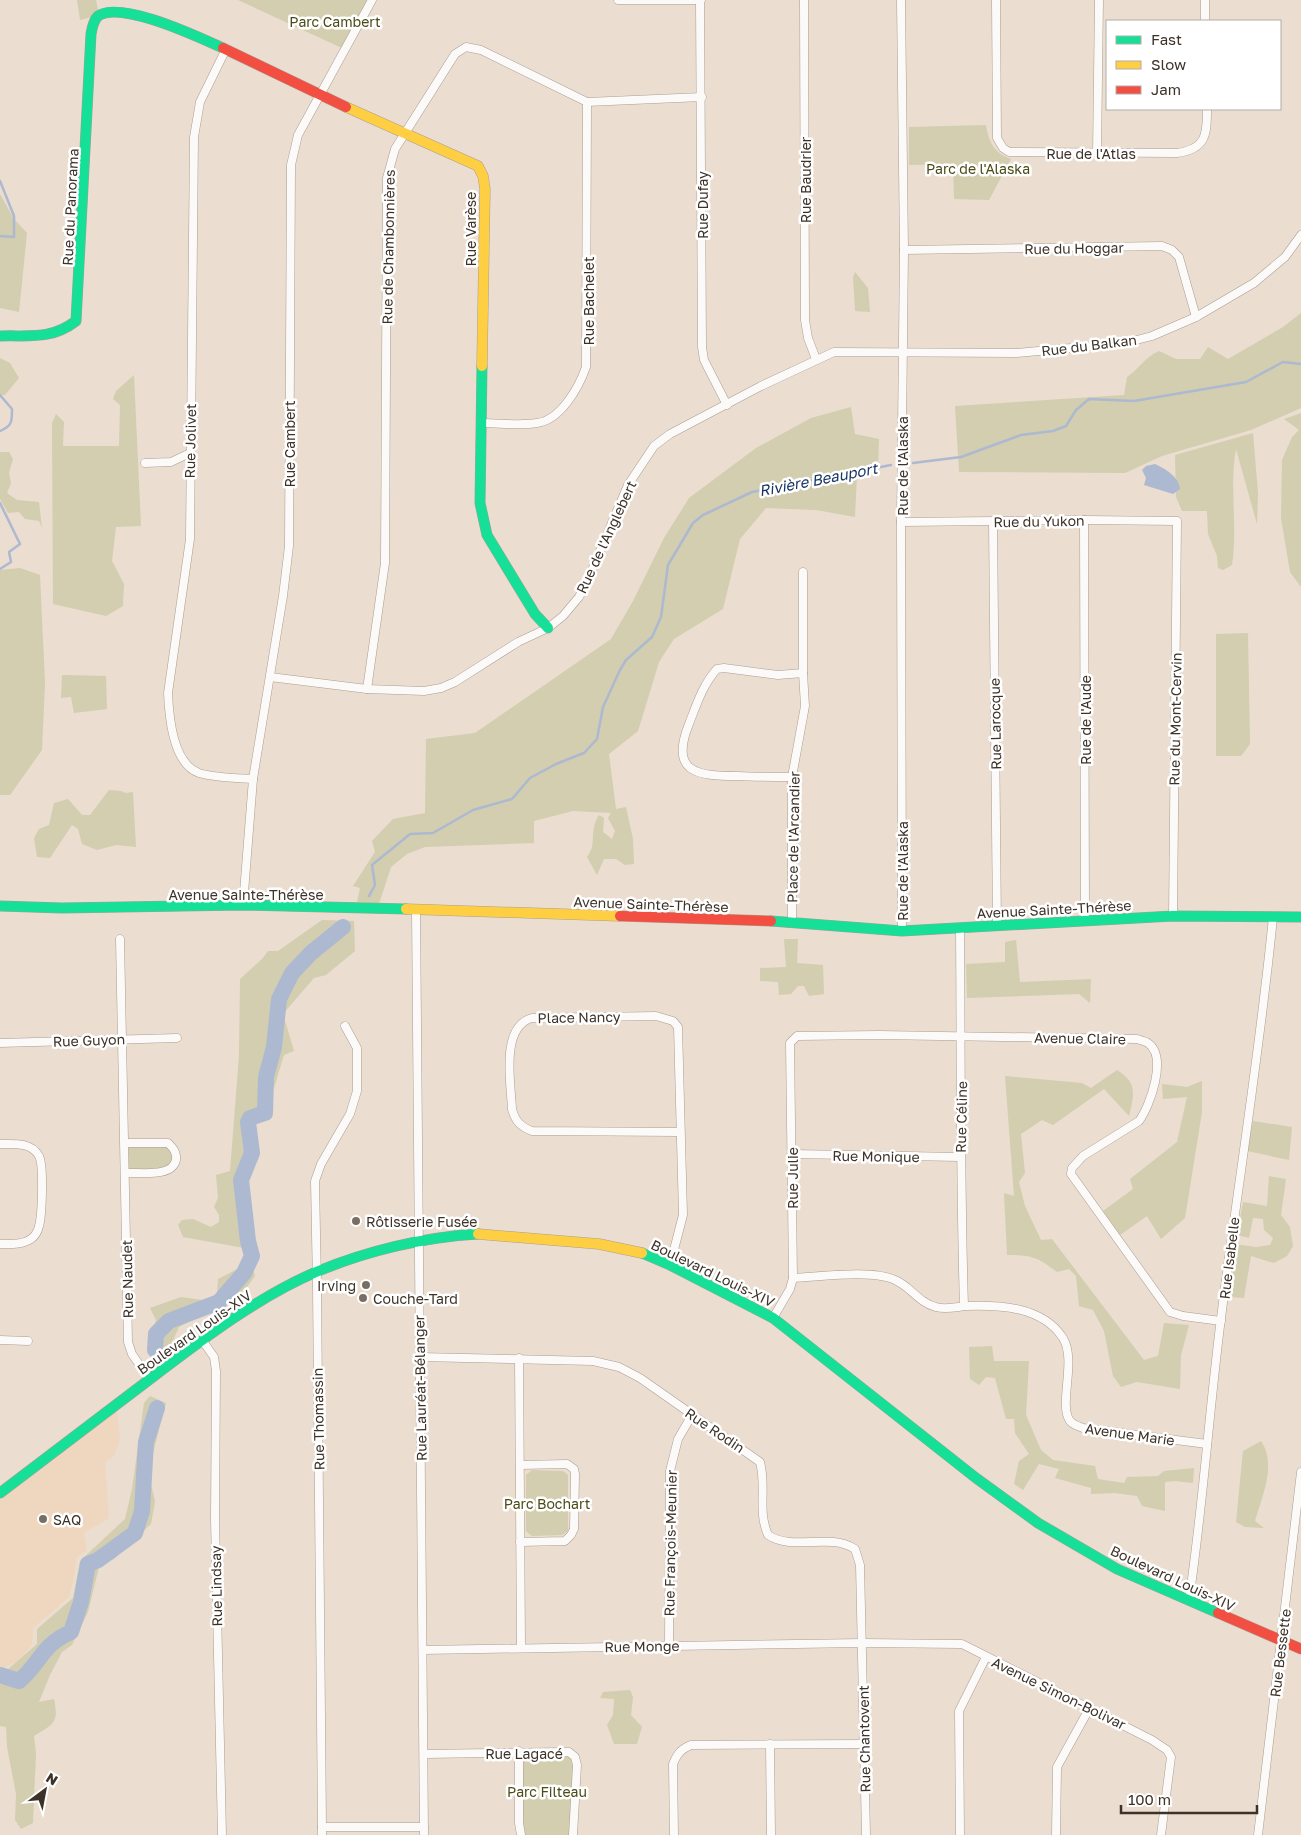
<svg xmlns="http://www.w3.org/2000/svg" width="1301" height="1835" viewBox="0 0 1301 1835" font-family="'Golos Text',sans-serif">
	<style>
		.built { fill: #efd7bf }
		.green { fill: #d2ceaf }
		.water { fill: #adb9d0 }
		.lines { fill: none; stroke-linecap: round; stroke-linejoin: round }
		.stream { stroke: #adb9d0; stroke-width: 2.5 }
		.river { stroke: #adb9d0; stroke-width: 16 }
		.street-casing { stroke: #a99e94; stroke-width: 9 }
		.fast-casing { stroke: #a99e94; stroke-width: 11 }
		.slow-casing { stroke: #a99e94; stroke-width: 11 }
		.jam-casing { stroke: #a99e94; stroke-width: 11 }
		.street { stroke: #fcfaf8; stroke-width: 8 }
		.fast { stroke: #16e098; stroke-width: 10 }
		.slow { stroke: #ffcf43; stroke-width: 10 }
		.jam { stroke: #f24e42; stroke-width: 10 }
		.poi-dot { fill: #7a6e62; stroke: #fff; stroke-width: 2 }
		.labels { text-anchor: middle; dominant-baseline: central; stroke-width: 5; stroke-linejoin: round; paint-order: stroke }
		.park-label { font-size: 14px; fill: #4a4b16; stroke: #fff }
		.street-label { font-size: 14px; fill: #3d3228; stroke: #fff }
		.poi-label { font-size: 14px; fill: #3d3228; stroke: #fff; text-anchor: start }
		.water-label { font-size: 15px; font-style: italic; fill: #183463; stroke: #fff }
	</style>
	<rect width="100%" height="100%" fill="#ebddcf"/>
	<path class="built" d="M 116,1405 L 120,1440 L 114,1456 L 105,1462 L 109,1518 L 84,1533 L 87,1550 L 76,1558 L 75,1573 L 69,1597 L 33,1628 L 32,1645 L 16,1662 L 0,1670 L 0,1493 Z"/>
	<g class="green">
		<path d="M 77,0 L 96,0 L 99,15 L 80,20 Z"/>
		<path d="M 238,0 L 371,0 L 344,49 Z"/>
		<path d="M 986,125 C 989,143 994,153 1011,159 L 989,200 L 954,199 L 953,164 L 909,165 L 909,127 Z"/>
		<path d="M 0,194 L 14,219 L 27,233 L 19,312 L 0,308 Z"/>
		<path d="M 855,272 L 868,288 L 870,312 L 855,311 L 853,277 Z"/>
		<path d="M 1301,313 L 1301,408 L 1251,430 L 1162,456 L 1125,473 L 959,472 L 955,406 L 1124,395 L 1127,377 C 1139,369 1145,357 1159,351 L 1176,359 L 1200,359 L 1208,347 L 1228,359 L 1283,327 Z"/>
		<path d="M 0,358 L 10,363 L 19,378 L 5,395 L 0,395 Z"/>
		<path d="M 134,375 L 141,526 L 116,527 L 112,561 L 124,584 L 123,606 L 106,616 L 53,604 L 52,423 L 56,414 L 64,422 L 63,446 L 119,446 L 120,405 L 113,399 L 116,391 Z"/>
		<path d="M 851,407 L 855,434 L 879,439 L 878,469 L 857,475 L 855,517 L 816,510 L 766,508 L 740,539 L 723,609 L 674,639 L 659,662 L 638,731 L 609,754 L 616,809 L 626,807 L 633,839 L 634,864 L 625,865 L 616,859 L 604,859 L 597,875 L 587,857 C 598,843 588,832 599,815 L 604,818 L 603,832 L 612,839 L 615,831 L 608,818 L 611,813 L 573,811 L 534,821 L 534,843 L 425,847 L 407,854 L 391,867 L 379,904 L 357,902 L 360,888 L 353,886 L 375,852 L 372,841 L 393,819 L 425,813 L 426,739 L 475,733 L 611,639 L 633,601 L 664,538 L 689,498 L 756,448 L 811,418 Z"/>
		<path d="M 1301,413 L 1301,587 L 1290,572 L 1281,518 L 1282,460 L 1292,437 L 1299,430 L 1284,419 Z"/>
		<path d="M 1253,433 L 1258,493 L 1257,524 L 1236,449 C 1229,487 1238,527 1232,565 L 1223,570 L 1218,568 L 1217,556 L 1208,534 L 1207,511 L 1182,511 L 1176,497 L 1175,455 Z"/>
		<path d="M 0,452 L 9,452 L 13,459 L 9,473 L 11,483 L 7,493 L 17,500 L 39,502 L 42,528 L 39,521 L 25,519 L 19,512 L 8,513 L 0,499 Z"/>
		<path d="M 20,568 L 40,575 L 45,683 L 42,750 L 10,795 L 0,795 L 0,570 Z"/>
		<path d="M 1248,633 L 1250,744 L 1241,756 L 1216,756 L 1216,634 Z"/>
		<path d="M 62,675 L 106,676 L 107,709 L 74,713 L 71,697 L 61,698 Z"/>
		<path d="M 109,790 L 121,791 L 126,793 L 133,792 L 136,847 L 116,845 L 97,850 L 82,844 L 78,829 L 72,825 L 50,858 L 37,857 L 34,838 L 39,829 L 49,825 L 54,803 L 68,799 L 82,815 L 90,815 Z"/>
		<path d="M 322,920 L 354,921 L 355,951 L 326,975 L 314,978 L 283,1014 L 294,1051 L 284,1055 L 267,1111 L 252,1129 L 257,1155 L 247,1186 L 248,1241 L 244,1248 L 183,1237 L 178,1225 L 182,1220 L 193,1219 L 211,1227 L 219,1222 L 219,1215 L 214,1207 L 218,1198 L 216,1175 L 230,1171 L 239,1056 L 240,979 L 262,959 L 268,951 L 278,951 Z"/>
		<path d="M 784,939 L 798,939 L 797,963 L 823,965 L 824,994 L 809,996 L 804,986 L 798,986 L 791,994 L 779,995 L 778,982 L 760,981 L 760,968 L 786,967 Z"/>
		<path d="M 1016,940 L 1020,982 L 1091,979 L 1090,1003 L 1079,994 L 967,998 L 966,964 L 1005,962 L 1005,942 Z"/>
		<path d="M 1117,1070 C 1138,1083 1134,1095 1129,1116 L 1104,1089 L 1053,1125 L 1042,1120 L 1021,1134 L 1025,1173 L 1019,1182 L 1025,1206 L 1041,1240 L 1052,1239 L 1144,1360 L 1158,1356 L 1164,1323 L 1189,1325 L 1181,1355 L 1180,1389 L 1137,1382 L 1121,1387 L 1113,1376 L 1104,1331 L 1093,1310 L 1079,1306 L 1076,1276 L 1069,1269 L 1057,1272 C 1038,1257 1032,1255 1007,1255 L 1004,1193 L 1014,1196 L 1005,1076 L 1082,1083 L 1091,1088 Z"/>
		<path d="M 1202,1081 L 1202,1112 L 1185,1218 L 1161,1239 L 1147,1216 L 1120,1235 L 1103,1211 L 1133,1189 L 1130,1179 L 1177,1142 L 1187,1097 L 1163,1099 L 1162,1084 L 1187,1087 Z"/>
		<path d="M 1253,1121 L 1292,1127 L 1289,1160 L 1247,1151 Z"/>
		<path d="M 126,1143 L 168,1143 L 177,1157 L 167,1170 L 126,1173 Z"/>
		<path d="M 1269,1176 L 1286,1179 L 1281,1215 L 1290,1227 L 1293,1246 L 1287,1256 L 1274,1263 L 1251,1256 L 1244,1298 L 1230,1297 L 1235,1244 L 1256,1247 L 1270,1245 L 1273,1238 L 1264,1230 L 1263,1219 L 1253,1218 L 1249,1238 L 1237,1235 L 1243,1202 L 1267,1206 Z"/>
		<path d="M 251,1262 L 255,1276 L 247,1287 L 221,1310 L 217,1294 L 218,1279 Z"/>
		<path d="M 181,1297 L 203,1300 L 208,1312 L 179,1327 L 171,1345 L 152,1355 L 149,1343 L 156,1320 L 150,1308 Z"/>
		<path d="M 992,1346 L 994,1361 L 1029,1361 L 1026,1415 L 1041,1450 L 1053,1460 L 1095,1466 L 1098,1479 L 1124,1483 L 1127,1477 L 1158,1476 L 1164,1471 L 1194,1468 L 1193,1483 L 1175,1481 L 1165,1482 L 1165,1511 L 1142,1506 L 1137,1496 L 1115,1493 L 1091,1494 L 1091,1488 L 1055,1478 L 1059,1469 L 1039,1464 L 1023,1490 L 1014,1484 L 1019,1461 L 1029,1454 L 1015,1433 L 1014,1419 L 1006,1419 L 995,1378 L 986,1377 L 979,1385 L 970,1379 L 969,1347 Z"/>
		<path d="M 150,1396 L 166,1403 L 148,1472 L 155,1501 L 151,1524 L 114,1559 L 99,1567 L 88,1612 L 72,1645 L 62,1652 L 50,1675 L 39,1702 L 54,1699 C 59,1723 54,1724 34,1736 L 36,1753 L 33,1823 L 21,1829 L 15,1820 L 16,1794 L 7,1747 L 6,1727 L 0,1726 L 0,1671 L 6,1671 L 37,1644 L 37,1629 L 73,1598 L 80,1561 L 125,1519 L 132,1489 L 144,1403 Z"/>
		<path d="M 1261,1441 C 1277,1465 1262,1496 1255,1521 L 1264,1528 L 1245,1527 L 1236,1522 L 1243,1451 Z"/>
		<path d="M 532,1470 L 563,1471 L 568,1475 L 568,1531 L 562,1535 L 532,1536 L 526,1531 L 526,1475 Z"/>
		<path d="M 630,1690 L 633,1697 L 631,1715 L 642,1727 L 637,1744 L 614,1744 L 607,1725 L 613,1715 L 614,1699 L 600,1698 L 603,1692 Z"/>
		<path d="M 519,1751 L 555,1752 L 575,1757 L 573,1835 L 521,1835 Z"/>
	</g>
	<path class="water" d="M 1155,464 C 1166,469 1179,477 1180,489 L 1173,494 L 1144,485 L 1146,478 L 1142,470 L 1146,466 Z"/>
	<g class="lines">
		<g class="stream">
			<path d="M 0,181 L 14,216 L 14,237 L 0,236"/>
			<path d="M 0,395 L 12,409 C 12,422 12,426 0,431"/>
			<path d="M 913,463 L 961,457 L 1021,435 L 1053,431 L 1066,426 L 1076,410 L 1089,399 L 1134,401 L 1246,382 L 1283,362 L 1301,364"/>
			<path d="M 0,503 L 20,544 L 9,552 L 11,562 L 0,569"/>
			<path d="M 369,896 L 375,885 L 372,865 L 410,834 L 433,833 L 473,810 L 512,799 L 530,778 L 556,764 L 584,753 L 597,739 L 603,707 L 620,670 L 626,660 L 652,637 L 661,617 L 668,565 L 693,523 L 703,515 L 752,492 L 891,465"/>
		</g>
		<g class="river">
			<path d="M 155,1350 L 156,1334 L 169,1321 L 219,1302 L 244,1273 L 252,1256 L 248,1241 L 241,1180 L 252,1153 L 248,1122 L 250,1118 L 265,1113 L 266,1077 L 274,1047 L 279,999 L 292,973 L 311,953 L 343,927"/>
			<path d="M 0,1675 L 19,1681 C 41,1663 41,1645 71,1632 L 81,1602 L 88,1564 L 98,1560 L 135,1533 L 142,1511 L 146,1442 L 157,1408"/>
		</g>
		<g class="street-casing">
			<g id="street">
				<path d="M 618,0 L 701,0"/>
				<path d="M 700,0 L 702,347 L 704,360 L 727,405"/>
				<path d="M 804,0 L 805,320 L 808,338 L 816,359"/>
				<path d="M 901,0 L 904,250 L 901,522 L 902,931"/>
				<path d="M 996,0 L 997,138 L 1003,148 L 1009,152 L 1177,153 C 1206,149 1207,135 1207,109"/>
				<path d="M 1205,0 L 1205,21"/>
				<path d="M 226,49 L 200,102 L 194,137 L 190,539 L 168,693 C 169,717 173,764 199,773 C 216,778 235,778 253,779"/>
				<path d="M 1097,153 L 1099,0"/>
				<path d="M 904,250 L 1162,246 L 1172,250 L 1179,257 L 1196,317"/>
				<path d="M 482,423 C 500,423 520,426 537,423 C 561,420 579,387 586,367 L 587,102"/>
				<path d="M 145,463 L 171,462 L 190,453"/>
				<path d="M 1084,520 L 1085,920"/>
				<path d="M 901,522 L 1084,520 L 1177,521 L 1173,916"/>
				<path d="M 993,522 L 997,926"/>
				<path d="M 270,677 L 367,689 L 424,691 L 441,688 L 455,682 L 518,642 L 548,628 L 563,616 L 579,597 L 587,582 L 628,485 L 654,446 L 670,434 L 761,386 L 834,352 L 1017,353 L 1125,343 L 1152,336 L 1196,317 L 1254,283 L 1285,257 L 1301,235"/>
				<path d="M 367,689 L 385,563 L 387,178 L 395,149 L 455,54 L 466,47 L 481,50 L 587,102 L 702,97"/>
				<path d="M 792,777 C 774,777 756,777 737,776 C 698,776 669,773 689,724 C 696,706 703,684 717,669 L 724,668 L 778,675 L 803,673"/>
				<path d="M 243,905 L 253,779 L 283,596 L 289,546 L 291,165 L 298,135 L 372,0"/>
				<path d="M 416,910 L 424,1835"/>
				<path d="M 792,922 L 792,777 L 805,706 L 803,673 L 803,572"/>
				<path d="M 960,928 C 961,1054 960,1180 964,1306"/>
				<path d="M 120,939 L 128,1342 L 132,1354 L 150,1380"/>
				<path d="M 0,1043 L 177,1038"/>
				<path d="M 126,1143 L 168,1143 C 173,1148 177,1152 176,1160 C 172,1178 140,1172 126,1173"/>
				<path d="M 0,1144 C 14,1144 31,1142 39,1156 C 44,1165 42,1216 39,1226 C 38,1231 35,1236 31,1239 C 22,1245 10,1244 0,1244"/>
				<path d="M 792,1154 L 960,1157"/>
				<path d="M 670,1265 L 683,1215 L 678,1027 L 673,1021 L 656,1016 L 532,1018 C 500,1027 511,1084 512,1109 C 515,1121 521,1127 532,1131 L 680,1132"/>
				<path d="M 793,1278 C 819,1277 872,1269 895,1280 C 910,1286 919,1303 936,1307 C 946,1310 956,1307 966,1306 C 1000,1305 1042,1306 1063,1338 C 1077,1361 1058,1405 1070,1421 C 1073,1425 1078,1426 1083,1428 L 1207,1444"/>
				<path d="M 773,1318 L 790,1289 L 793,1278 L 790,1043 L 797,1036 L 879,1035 L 1137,1039 C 1140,1040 1145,1041 1148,1043 C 1168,1057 1150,1106 1139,1121 L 1083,1156 L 1072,1168 L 1071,1174 L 1170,1312 L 1183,1316 L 1221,1321"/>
				<path d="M 0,1340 L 28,1341"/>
				<path d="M 202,1340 L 214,1357 L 216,1371 L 215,1519 L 222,1835"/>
				<path d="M 419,1357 L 593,1361 L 619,1367 L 640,1378 L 760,1462 C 767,1489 757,1509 768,1535 C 795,1552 828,1532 855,1549 L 860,1565 L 866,1835"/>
				<path d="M 519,1358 L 521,1647"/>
				<path d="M 520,1465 L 567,1464 L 574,1469 L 575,1474 L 574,1529 L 571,1535 L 565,1541 L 520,1542"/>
				<path d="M 1189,1600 C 1203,1506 1209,1412 1221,1318 C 1238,1184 1260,1051 1273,917"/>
				<path d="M 669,1646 L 670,1471 L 678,1439 L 692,1415"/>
				<path d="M 423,1650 L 862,1643 L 962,1644 L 1152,1740 L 1167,1750 L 1171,1757 L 1161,1835"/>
				<path d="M 770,1744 L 771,1835"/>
				<path d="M 519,1751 L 519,1823 L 521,1835"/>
				<path d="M 424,1754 L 569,1752 L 575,1757 L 577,1765 L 573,1835"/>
				<path d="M 322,1827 L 317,1285 L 315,1181 L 321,1164 L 350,1114 L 357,1091 L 357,1048 L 345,1026"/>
				<path d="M 322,1835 L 322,1827 L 424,1827"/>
				<path d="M 674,1835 L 673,1764 C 677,1754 681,1749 691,1745 L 864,1744"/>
				<path d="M 960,1835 L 959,1711 L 986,1657"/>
				<path d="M 1056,1835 L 1057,1767 L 1089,1709"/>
				<path d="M 1258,1835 L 1301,1472"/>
			</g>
		</g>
		<g class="fast-casing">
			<g id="fast">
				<path d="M 0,336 C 30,335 51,340 76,321 L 91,34 C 92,28 93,21 98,16 C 121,0 198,37 223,48"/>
				<path d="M 482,366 L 480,503 L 487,535 L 535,614 L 548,628"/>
				<path d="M 0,906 L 62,908 L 243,905 L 406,909"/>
				<path d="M 771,921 L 902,931 L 1173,916 L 1301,917"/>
				<path d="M 642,1253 L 670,1265 L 773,1318 L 976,1478 L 1038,1523 L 1117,1569 L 1218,1613"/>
				<path d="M 0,1493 C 51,1454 103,1415 154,1376 C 204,1338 258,1297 316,1272 C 366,1251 424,1237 478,1234"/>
			</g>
		</g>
		<g class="slow-casing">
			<g id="slow">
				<path d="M 346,107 L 478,166 L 483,176 L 485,189 L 482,366"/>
				<path d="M 406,909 L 620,916"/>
				<path d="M 478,1234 L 599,1244 L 642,1253"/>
			</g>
		</g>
		<g class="jam-casing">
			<g id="jam">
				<path d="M 223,48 L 346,107"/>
				<path d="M 620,916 L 771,921"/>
				<path d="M 1218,1613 L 1301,1649"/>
			</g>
		</g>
		<use href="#street" class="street"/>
		<use href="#fast" class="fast"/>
		<use href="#slow" class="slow"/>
		<use href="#jam" class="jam"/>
	</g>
	<g class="poi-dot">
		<circle cx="356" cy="1221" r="5"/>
		<circle cx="366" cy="1285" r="5"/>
		<circle cx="363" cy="1298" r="5"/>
		<circle cx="43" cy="1519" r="5"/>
	</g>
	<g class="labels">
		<g class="park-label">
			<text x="335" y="21">Parc Cambert</text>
			<text x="978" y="168">Parc de l'Alaska</text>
			<text x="547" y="1503">Parc Bochart</text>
			<text x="547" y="1791">Parc Filteau</text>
		</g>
		<g class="street-label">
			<text x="1091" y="153">Rue de l'Atlas</text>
			<text transform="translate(805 180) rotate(-90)">Rue Baudrier</text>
			<text transform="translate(702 205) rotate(-90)">Rue Dufay</text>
			<text transform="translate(70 207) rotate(-87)">Rue du Panorama</text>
			<text transform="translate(470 229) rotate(-90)">Rue Varèse</text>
			<text transform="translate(388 247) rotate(-89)">Rue de Chambonnières</text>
			<text transform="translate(1074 248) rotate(-1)">Rue du Hoggar</text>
			<text transform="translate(588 301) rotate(-90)">Rue Bachelet</text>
			<text transform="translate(1089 345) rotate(-7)">Rue du Balkan</text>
			<text transform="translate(190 441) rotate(-89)">Rue Jolivet</text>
			<text transform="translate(289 444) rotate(-90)">Rue Cambert</text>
			<text transform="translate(902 466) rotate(-90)">Rue de l'Alaska</text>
			<text transform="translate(1039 521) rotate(-1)">Rue du Yukon</text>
			<text transform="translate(606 537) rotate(-65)">Rue de l'Anglebert</text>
			<text transform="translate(1175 719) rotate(-89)">Rue du Mont-Cervin</text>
			<text transform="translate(1085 720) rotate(-90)">Rue de l'Aude</text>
			<text transform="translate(995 724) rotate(-91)">Rue Larocque</text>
			<text transform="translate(793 837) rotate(-89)">Place de l'Arcandier</text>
			<text transform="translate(902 871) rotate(-90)">Rue de l'Alaska</text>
			<text x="246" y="894">Avenue Sainte-Thérèse</text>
			<text transform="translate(651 904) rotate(2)">Avenue Sainte-Thérèse</text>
			<text transform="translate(1054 909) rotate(-3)">Avenue Sainte-Thérèse</text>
			<text transform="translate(579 1017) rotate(-1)">Place Nancy</text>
			<text transform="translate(1080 1038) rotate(1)">Avenue Claire</text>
			<text transform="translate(89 1040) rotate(-2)">Rue Guyon</text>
			<text transform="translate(961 1117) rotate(-89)">Rue Céline</text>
			<text transform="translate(876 1156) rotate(1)">Rue Monique</text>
			<text transform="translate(792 1178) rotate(-90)">Rue Julie</text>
			<text transform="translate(1229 1258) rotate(-83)">Rue Isabelle</text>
			<text transform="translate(713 1273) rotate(26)">Boulevard Louis-XIV</text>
			<text transform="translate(127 1279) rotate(-91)">Rue Naudet</text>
			<text transform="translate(194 1332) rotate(-35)">Boulevard Louis-XIV</text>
			<text transform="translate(420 1388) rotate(-91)">Rue Lauréat-Bélanger</text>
			<text transform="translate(318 1419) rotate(-91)">Rue Thomassin</text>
			<text transform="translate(715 1430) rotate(34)">Rue Rodin</text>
			<text transform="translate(1130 1434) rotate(8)">Avenue Marie</text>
			<text transform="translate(670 1543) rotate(-89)">Rue François-Meunier</text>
			<text transform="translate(1173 1578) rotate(25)">Boulevard Louis-XIV</text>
			<text transform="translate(216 1586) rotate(-91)">Rue Lindsay</text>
			<text transform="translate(642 1646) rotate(-1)">Rue Monge</text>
			<text transform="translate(1280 1653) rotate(-83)">Rue Bessette</text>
			<text transform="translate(1059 1693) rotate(26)">Avenue Simon-Bolivar</text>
			<text transform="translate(864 1739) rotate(-91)">Rue Chantovent</text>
			<text x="524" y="1753">Rue Lagacé</text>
		</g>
		<g class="poi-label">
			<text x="366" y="1221">Rôtisserie Fusée</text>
			<text x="356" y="1285" text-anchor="end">Irving</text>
			<text x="373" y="1298">Couche-Tard</text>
			<text x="53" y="1519">SAQ</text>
		</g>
		<g class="water-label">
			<text transform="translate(818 479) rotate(-11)">Rivière Beauport</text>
		</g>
	</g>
	<rect x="1106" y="20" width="175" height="90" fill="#ffffff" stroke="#b1ada9"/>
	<rect x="1116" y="36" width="25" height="8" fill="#16e098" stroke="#b1ada9"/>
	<text x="1151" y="45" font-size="15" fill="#3d3228">Fast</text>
	<rect x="1116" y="61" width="25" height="8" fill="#ffcf43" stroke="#b1ada9"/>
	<text x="1151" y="70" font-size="15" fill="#3d3228">Slow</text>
	<rect x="1116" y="86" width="25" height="8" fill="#f24e42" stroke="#b1ada9"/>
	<text x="1151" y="95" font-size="15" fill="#3d3228">Jam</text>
	<g transform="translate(45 1790) rotate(32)" stroke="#ffffff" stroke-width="4" paint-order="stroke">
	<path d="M0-4L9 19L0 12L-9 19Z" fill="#3d3228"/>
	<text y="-8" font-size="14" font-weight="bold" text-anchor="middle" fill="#3d3228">N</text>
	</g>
	<path d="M1121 1805v8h136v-8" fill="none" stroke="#3d3228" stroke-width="2.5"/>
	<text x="1128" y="1805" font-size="15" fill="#3d3228" stroke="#ffffff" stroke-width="4" paint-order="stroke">100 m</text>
</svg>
